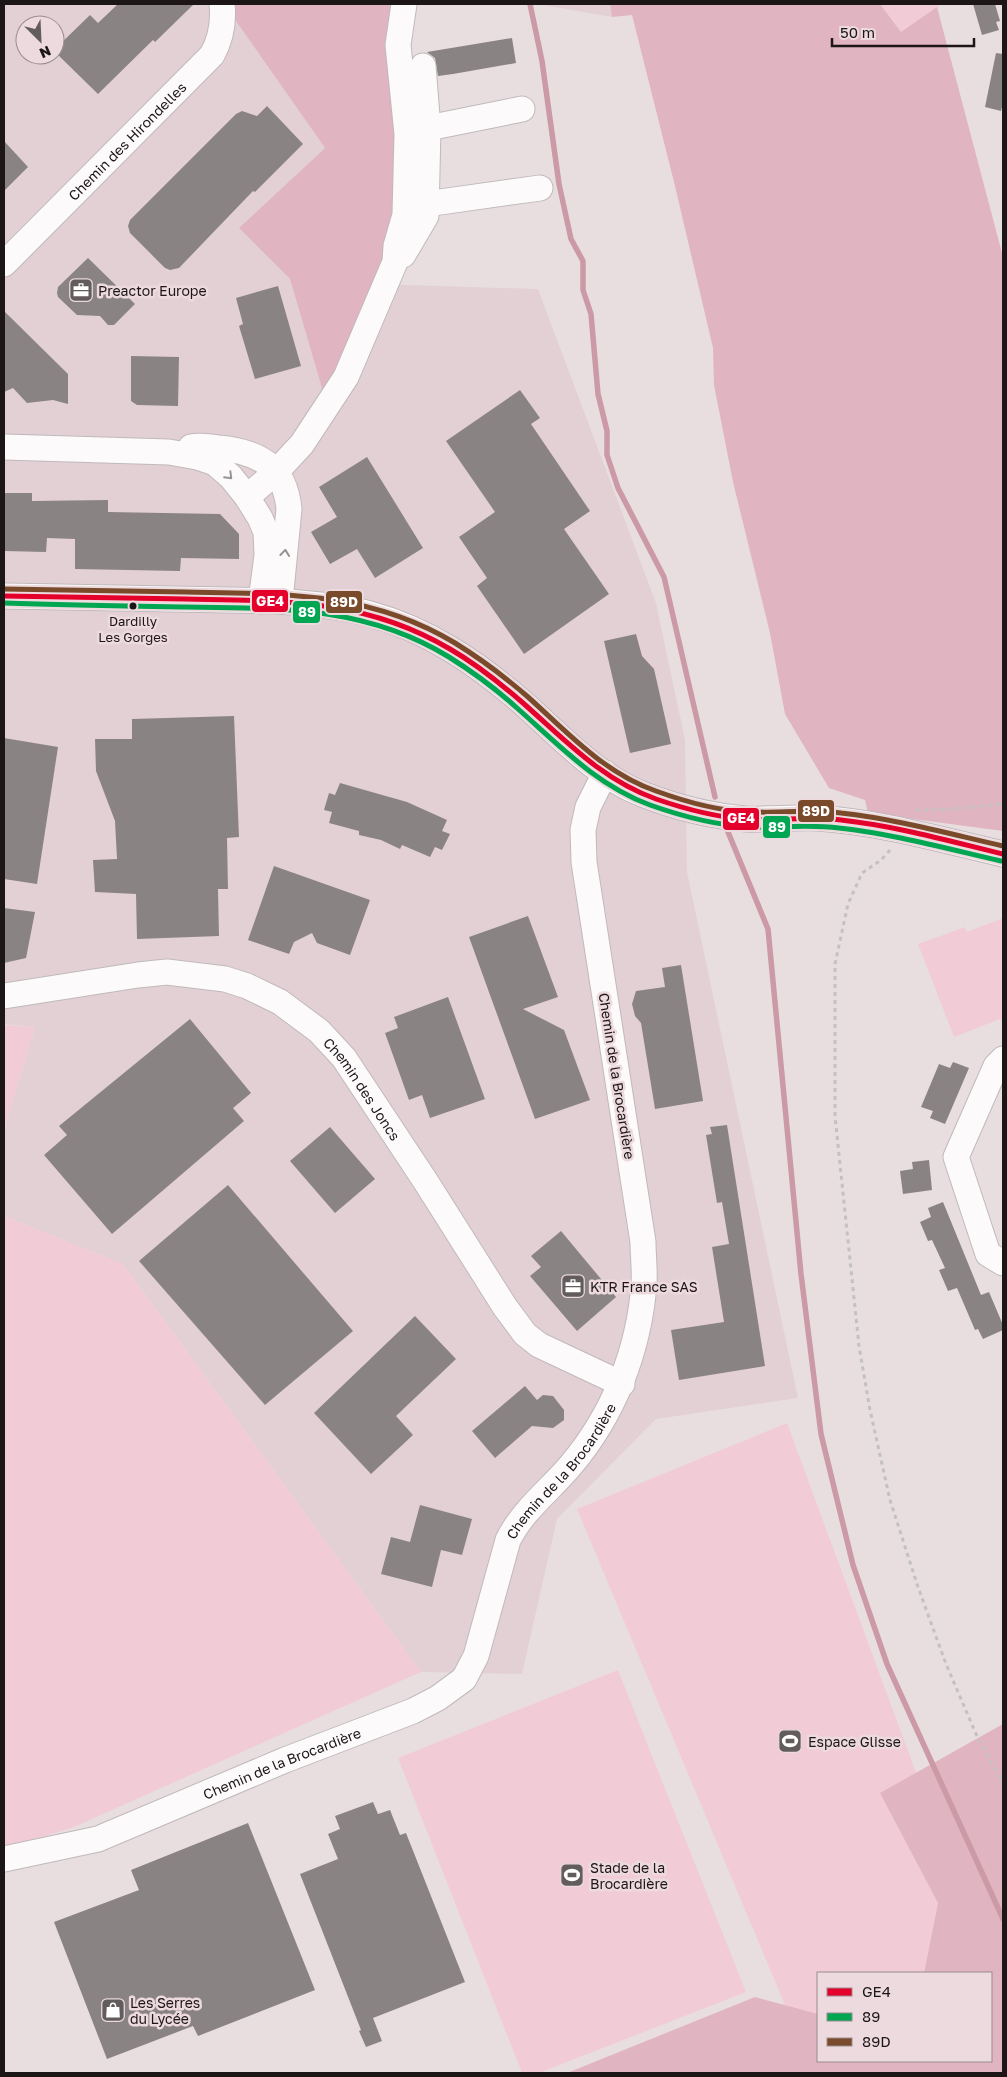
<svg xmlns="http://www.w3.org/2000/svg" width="1007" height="2077" viewBox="0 0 1007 2077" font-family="'Golos Text',sans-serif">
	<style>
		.built { fill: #e3d0d5; fill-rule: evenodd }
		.green { fill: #f1ccd6 }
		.forest { fill: #e0b4c0 }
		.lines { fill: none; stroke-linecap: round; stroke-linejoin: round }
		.stream { stroke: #cc99a7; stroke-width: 5.5 }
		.building { fill: #8a8384 }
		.minor-casing { stroke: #c0b9bb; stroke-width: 27 }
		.path { stroke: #c4c1c1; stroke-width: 3; stroke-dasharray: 4 4; stroke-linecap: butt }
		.minor { stroke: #fcfafa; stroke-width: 25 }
		.bus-1-casing { stroke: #ecdade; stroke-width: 9 }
		.bus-2-casing { stroke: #ecdade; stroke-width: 9 }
		.bus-3-casing { stroke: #ecdade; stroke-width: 9 }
		.bus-1 { stroke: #e4002b; stroke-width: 5 }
		.bus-2 { stroke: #00a651; stroke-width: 5 }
		.bus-3 { stroke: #7a4b2a; stroke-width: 5 }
		.oneway { stroke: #979394 }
		.bus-dot { fill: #1c1617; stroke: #ecdade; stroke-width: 2 }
		.labels { text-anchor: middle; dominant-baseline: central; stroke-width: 5; stroke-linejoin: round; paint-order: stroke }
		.bus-label { font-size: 13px; fill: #1c1617; stroke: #ecdade }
		.street-label { font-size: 14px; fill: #1c1617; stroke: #ecdade }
		.poi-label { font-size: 14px; fill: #1c1617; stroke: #ecdade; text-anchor: start }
		.line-badge { stroke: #ecdade; stroke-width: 2 }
		.badge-label { font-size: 14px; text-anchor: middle; font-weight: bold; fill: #fff }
	</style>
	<rect width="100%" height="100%" fill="#e8dee0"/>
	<g class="built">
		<path d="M 4,4 L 224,4 L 325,148 L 239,228 L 290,279 L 324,394 L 376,284 L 538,289 L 656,603 L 685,740 L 687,872 L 798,1398 L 656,1419 L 557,1519 L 522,1674 L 421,1672 L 123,1264 L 4,1216 L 4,1130 L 35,1027 L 4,1024 ZM 25,25 L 55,25 L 55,55 L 25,55 Z"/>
		<path d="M 537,4 L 610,4 L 612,17 Z"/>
	</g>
	<g class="green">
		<path d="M 880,4 L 942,4 L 901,32 Z"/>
		<path d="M 1003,918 L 1003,1025 L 1000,1019 L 954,1037 L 918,944 L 965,927 L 967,932 Z"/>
		<path d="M 4,1025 L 35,1027 L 4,1130 Z"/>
		<path d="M 4,1216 L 123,1264 L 421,1672 L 74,1827 L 4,1849 Z"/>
		<path d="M 787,1423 L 990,1973 L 818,1973 L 818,2035 L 800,2041 L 577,1509 Z"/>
		<path d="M 618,1670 L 746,1992 L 539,2073 L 522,2073 L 398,1758 Z"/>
	</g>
	<g class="forest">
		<path d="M 224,4 L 396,4 L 402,135 L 392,244 L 324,395 L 290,279 L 239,228 L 325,148 Z"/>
		<path d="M 610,4 L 880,4 L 901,32 L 937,7 L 1003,257 L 1003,831 L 868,813 L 865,800 L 829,788 L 785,714 L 770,633 L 733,482 L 714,385 L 713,348 L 675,186 L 632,15 L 612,17 Z"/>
		<path d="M 1003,1724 L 1003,2073 L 567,2073 L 755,1997 L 818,2014 L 818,2061 L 991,2061 L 991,1973 L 924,1973 L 938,1903 L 880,1793 Z"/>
	</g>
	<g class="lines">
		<g class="stream">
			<path d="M 530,4 L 542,61 L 559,184 L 571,239 L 583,261 L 583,290 L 591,314 L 598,394 L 607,431 L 607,455 L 618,488 L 664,577 L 715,797"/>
			<path d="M 728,832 L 768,929 L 801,1274 L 821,1434 L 853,1565 L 887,1664 L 1003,1919"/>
		</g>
	</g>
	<g class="building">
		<path d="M 118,4 L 194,4 L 155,42 L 153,40 L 98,94 L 55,52 L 55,49 L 90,15 L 98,23 Z"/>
		<path d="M 973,4 L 995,4 L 1000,21 L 996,22 L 999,30 L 982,35 Z"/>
		<path d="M 512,38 L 516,63 L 453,74 L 438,76 L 435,58 L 427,52 Z"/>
		<path d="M 996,53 L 1003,54 L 1003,103 L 1001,111 L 985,107 Z"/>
		<path d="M 267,106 L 303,144 L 255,192 L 253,191 L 179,268 L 170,270 L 165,268 L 130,233 L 128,226 L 130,220 L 236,114 L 242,111 L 257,116 Z"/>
		<path d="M 4,141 L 28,167 L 4,191 Z"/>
		<path d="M 88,258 L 135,304 L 114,325 L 108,325 L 100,316 L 77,315 L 58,297 L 57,293 L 58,287 Z"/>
		<path d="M 278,286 L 301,366 L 255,379 L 239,326 L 243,324 L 236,298 Z"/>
		<path d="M 4,311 L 68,374 L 68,404 L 53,400 L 27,403 L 13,388 L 4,392 Z"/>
		<path d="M 131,356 L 179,357 L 178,406 L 137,405 L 131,401 Z"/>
		<path d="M 520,390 L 540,418 L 531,424 L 590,511 L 564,529 L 609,594 L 524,654 L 477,586 L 487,578 L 459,537 L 495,512 L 446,441 Z"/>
		<path d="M 367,457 L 423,548 L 375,578 L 357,549 L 330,564 L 311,532 L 337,517 L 319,487 Z"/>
		<path d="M 4,493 L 32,493 L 32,501 L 108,500 L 108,512 L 220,514 L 239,534 L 239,559 L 181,558 L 180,571 L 75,569 L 75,539 L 47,538 L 46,552 L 4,551 Z"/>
		<path d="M 636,634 L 642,656 L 654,669 L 671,744 L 630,753 L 604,641 Z"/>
		<path d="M 234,716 L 239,837 L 227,838 L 228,889 L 218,889 L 219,936 L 137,939 L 136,894 L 95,892 L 93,860 L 117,859 L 115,821 L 96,771 L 95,739 L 132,739 L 132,719 Z"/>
		<path d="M 4,738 L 58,747 L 37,884 L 4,879 Z"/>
		<path d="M 340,783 L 407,802 L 447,820 L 442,831 L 450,834 L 442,850 L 435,847 L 430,857 L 402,845 L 400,849 L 381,840 L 359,835 L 359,831 L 329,823 L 332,812 L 324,810 L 329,793 L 335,795 Z"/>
		<path d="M 274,866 L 370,900 L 350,955 L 317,943 L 312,933 L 294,942 L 289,954 L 248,940 Z"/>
		<path d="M 4,908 L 35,912 L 26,958 L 4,963 Z"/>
		<path d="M 528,916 L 558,997 L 523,1009 L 564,1030 L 590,1100 L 535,1119 L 469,937 Z"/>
		<path d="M 681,965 L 703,1101 L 655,1109 L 641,1023 L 635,1016 L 632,1004 L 636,991 L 665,987 L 662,968 Z"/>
		<path d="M 448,997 L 485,1099 L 430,1118 L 422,1095 L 409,1100 L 385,1033 L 398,1028 L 394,1017 Z"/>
		<path d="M 190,1019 L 251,1093 L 233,1108 L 244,1121 L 112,1234 L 44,1155 L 67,1135 L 59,1126 Z"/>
		<path d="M 953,1062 L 969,1068 L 945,1124 L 930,1118 L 933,1111 L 921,1107 L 939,1064 L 950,1068 Z"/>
		<path d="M 727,1125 L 765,1366 L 679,1380 L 671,1330 L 724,1322 L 712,1247 L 729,1244 L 722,1202 L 717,1203 L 706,1135 L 712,1134 L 710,1127 Z"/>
		<path d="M 330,1127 L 375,1179 L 335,1213 L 290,1161 Z"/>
		<path d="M 929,1160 L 932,1190 L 903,1194 L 900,1171 L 913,1169 L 912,1162 Z"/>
		<path d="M 228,1185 L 353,1331 L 265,1405 L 139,1261 Z"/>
		<path d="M 943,1202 L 981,1295 L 989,1292 L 1003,1325 L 1003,1330 L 983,1339 L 978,1329 L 975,1330 L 957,1288 L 948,1291 L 939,1270 L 945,1268 L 932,1240 L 928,1241 L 920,1222 L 931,1217 L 928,1208 Z"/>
		<path d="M 561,1231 L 616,1297 L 577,1331 L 530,1276 L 541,1267 L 531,1256 Z"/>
		<path d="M 415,1316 L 456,1359 L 396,1416 L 413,1435 L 371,1474 L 314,1413 Z"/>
		<path d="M 525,1386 L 537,1400 L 543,1395 L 553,1396 L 564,1410 L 564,1420 L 553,1428 L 532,1426 L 495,1458 L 472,1431 Z"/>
		<path d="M 420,1505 L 472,1519 L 462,1555 L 441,1550 L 432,1587 L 381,1574 L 391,1537 L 410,1542 Z"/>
		<path d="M 373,1802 L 378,1814 L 390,1810 L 400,1835 L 406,1833 L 465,1982 L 373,2018 L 382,2041 L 366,2047 L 359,2031 L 361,2030 L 300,1874 L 338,1859 L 328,1834 L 340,1829 L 335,1816 Z"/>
		<path d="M 248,1823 L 315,1990 L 198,2036 L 193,2026 L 107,2059 L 54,1922 L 139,1890 L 131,1870 Z"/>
	</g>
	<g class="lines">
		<g class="minor-casing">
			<g id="minor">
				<path d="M 428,128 L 522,109"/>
				<path d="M 426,204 L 540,188"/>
				<path d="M 403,255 L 426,216 L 428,128 L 423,66"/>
				<path id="s1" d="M 4,264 L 212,55 C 221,39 224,23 222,4"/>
				<path d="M 4,447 L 169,452 L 197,457 L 215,463 L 231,477 L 247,497 L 260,518 L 266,532 L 267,555 L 261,601"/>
				<path d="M 191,447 C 200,445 210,447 218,448 C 258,451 285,466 289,509 L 280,601"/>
				<path d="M 247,497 L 276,472 L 302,444 L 346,377 L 395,262 L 396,246 L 405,215 L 407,134 L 398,45 L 404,4"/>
				<path d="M 4,596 L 280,601 C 311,604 341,606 370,614 C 429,630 478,664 523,703 C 560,736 595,775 642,794 C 675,807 710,816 746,819 C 769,820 793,817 817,818 C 880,822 942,840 1003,854"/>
				<path id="s2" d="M 4,996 L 138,975 L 167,972 L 225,979 L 247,986 L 280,1002 L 319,1031 L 344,1058 L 426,1182 L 505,1307 L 525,1334 L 539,1345 L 622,1384"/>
				<path d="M 1003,1059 L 996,1066 L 956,1157 L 988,1254 L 1003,1263"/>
				<path id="s3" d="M 4,1859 L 98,1839 L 285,1760 L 413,1711 L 438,1698 L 464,1679 L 476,1656 L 508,1540 C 523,1510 550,1490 571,1465 C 614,1414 639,1350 644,1284 C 645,1270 643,1256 643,1242 L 584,862 L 583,830 L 588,807 L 605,773"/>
			</g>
		</g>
		<g class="path">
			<path d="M 917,810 L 954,809 L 1003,804"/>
			<path d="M 890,850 L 881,860 L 862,873 L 848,904 L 835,964 L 835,1116 L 859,1346 L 870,1410 L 890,1500 L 918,1587 L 946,1664 L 976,1734 L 1003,1784"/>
		</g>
		<use href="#minor" class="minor"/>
		<g class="bus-1-casing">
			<path id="bus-1" d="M 4,596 C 65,597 125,598 186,599 C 282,601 364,598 450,649 C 476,664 500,683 523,703 C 565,740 602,780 656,799 C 685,809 715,817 745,819 C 777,821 809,816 841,820 C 896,826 949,841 1003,854"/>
		</g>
		<g class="bus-2-casing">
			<path id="bus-2" d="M 4,603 C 64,605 125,606 185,607 C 279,608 366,606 449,657 C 473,672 496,689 517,708 C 559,745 596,785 650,805 C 681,816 715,825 749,827 C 779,828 809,824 839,828 C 894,834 948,849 1001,861"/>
		</g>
		<g class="bus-3-casing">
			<path id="bus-3" d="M 4,589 C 65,590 125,591 186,592 C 283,594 368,591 455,643 C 481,659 505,677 528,697 C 568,733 604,773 656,791 C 686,802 718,811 750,812 C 781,813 811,809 841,813 C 896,819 950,834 1003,846"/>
		</g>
		<use href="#bus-1" class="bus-1"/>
		<use href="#bus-2" class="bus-2"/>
		<use href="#bus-3" class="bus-3"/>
	</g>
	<defs><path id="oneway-chevron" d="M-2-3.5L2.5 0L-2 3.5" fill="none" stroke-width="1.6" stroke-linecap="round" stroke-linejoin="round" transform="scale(1.25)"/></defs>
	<g class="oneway">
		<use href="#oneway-chevron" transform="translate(229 476) rotate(45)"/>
		<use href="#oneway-chevron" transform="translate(285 553) rotate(-84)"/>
	</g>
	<defs>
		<g id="office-square" transform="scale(1.25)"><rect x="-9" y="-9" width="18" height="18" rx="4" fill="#635c5d" stroke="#ecdade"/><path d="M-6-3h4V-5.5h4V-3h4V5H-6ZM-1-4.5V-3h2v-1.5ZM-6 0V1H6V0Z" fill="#fff"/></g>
		<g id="stadium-square" transform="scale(1.25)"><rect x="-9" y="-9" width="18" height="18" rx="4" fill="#635c5d" stroke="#ecdade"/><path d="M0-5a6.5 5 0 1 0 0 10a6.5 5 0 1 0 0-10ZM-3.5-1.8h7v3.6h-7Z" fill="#fff"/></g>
		<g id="shop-square" transform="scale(1.25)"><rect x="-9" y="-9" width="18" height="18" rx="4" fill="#635c5d" stroke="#ecdade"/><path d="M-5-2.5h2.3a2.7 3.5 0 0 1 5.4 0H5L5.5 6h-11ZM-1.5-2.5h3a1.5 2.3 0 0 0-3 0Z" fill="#fff"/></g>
	</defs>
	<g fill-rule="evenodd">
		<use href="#office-square" x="81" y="290"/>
		<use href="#office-square" x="573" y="1286"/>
		<use href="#stadium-square" x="790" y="1741"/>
		<use href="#stadium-square" x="572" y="1875"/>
		<use href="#shop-square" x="113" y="2010"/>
	</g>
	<circle class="bus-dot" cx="133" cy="606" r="4.5"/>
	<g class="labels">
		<g class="bus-label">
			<text x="133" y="621">Dardilly<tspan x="133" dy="16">Les Gorges</tspan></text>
		</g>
		<g class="street-label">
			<text stroke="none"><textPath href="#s1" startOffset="174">Chemin des Hirondelles</textPath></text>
			<text transform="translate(617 1076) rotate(81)">Chemin de la Brocardière</text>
			<text stroke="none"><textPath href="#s2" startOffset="404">Chemin des Joncs</textPath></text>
			<text stroke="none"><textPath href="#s3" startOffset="730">Chemin de la Brocardière</textPath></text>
			<text stroke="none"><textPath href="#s3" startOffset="295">Chemin de la Brocardière</textPath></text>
		</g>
		<g class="poi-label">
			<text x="98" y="290">Preactor Europe</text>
			<text x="590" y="1286">KTR France SAS</text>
			<text x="808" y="1741">Espace Glisse</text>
			<text x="590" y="1867">Stade de la<tspan x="590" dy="16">Brocardière</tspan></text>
			<text x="130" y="2002">Les Serres<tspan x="130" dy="16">du Lycée</tspan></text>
		</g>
	</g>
	<g class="line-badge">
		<rect x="251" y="589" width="38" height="24" rx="5" fill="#e4002b"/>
		<rect x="325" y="590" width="38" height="24" rx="5" fill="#7a4b2a"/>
		<rect x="292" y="600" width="29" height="24" rx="5" fill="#00a651"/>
		<rect x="797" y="799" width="38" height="24" rx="5" fill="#7a4b2a"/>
		<rect x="722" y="807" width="38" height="24" rx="5" fill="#e4002b"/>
		<rect x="762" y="815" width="29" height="24" rx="5" fill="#00a651"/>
	</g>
	<g class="badge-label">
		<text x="270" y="606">GE4</text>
		<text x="344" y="607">89D</text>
		<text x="307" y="617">89</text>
		<text x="816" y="816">89D</text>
		<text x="741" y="823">GE4</text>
		<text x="777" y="832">89</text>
	</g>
	<rect width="1007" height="2077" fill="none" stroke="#1c1617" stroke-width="10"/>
	<rect x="817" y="1972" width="175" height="90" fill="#ecdade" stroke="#998c8e"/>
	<rect x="827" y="1988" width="25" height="8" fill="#e4002b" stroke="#998c8e"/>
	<text x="862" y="1997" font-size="15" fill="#1c1617">GE4</text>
	<rect x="827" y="2013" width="25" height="8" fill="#00a651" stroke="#998c8e"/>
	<text x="862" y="2022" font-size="15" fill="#1c1617">89</text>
	<rect x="827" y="2038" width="25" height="8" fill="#7a4b2a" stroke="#998c8e"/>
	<text x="862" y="2047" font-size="15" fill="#1c1617">89D</text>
	<g transform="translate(40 40) rotate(156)"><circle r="24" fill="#ecdade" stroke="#998c8e"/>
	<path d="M0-4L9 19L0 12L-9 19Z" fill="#635c5d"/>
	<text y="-8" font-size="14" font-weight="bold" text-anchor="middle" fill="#1c1617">N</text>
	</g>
	<path d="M832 38v8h142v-8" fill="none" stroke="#1c1617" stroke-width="2.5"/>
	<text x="840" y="38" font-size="15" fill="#1c1617" stroke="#ecdade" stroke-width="4" paint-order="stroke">50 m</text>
</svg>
